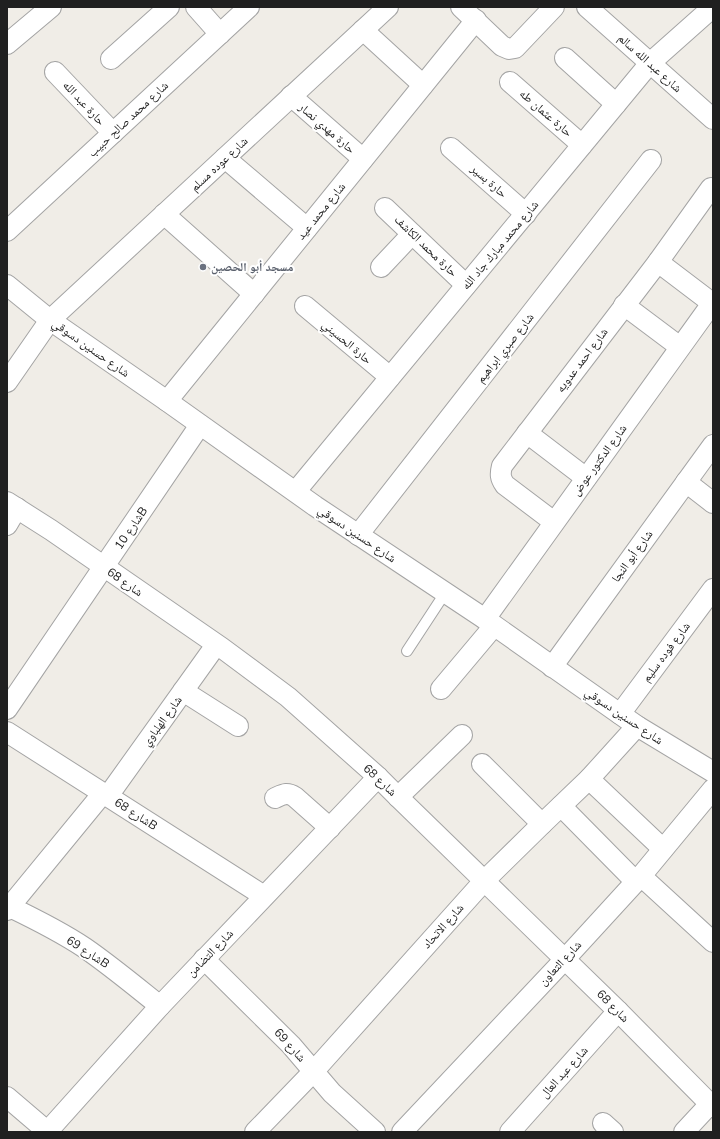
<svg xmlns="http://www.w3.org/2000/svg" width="720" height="1139" viewBox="0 0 720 1139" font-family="'Nunito Sans','Noto Naskh Arabic',sans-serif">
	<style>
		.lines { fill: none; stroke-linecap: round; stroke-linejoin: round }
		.service-casing { stroke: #a4a4a4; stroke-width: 12 }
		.minor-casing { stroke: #a4a4a4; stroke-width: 22 }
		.service { stroke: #fff; stroke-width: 10 }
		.minor { stroke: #fff; stroke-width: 20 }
		.worship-dot { fill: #6b7280; stroke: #fff; stroke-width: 1.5 }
		.labels { text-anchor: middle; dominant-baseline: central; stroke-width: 4; stroke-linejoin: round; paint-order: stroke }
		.street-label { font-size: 12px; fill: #202020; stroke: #fff }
		.worship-label { font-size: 12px; font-weight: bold; fill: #5b616d; stroke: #fff; text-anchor: start }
	</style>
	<rect width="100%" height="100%" fill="#f0ede7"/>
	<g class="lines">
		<g class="service-casing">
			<path id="service" d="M 407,651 L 445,593"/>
		</g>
		<g class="minor-casing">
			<g id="minor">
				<path d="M 196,7 L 220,34"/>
				<path d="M 461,7 L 502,46 L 509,49 L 515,48 L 554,7"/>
				<path d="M 587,7 L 713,119"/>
				<path d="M 363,30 L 423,85"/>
				<path d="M 7,44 L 51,7"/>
				<path d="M 565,58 L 616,104"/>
				<path d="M 111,59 L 169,7"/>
				<path d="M 55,72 L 113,133"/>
				<path d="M 510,82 L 582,145"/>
				<path d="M 291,96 L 363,159"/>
				<path d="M 451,148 L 526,214"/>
				<path d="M 225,158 L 307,228"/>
				<path d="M 385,208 L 466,285"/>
				<path d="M 164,214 L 254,294"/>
				<path d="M 7,231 L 249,7"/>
				<path d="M 658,262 L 712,303"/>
				<path d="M 381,267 L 412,234"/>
				<path d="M 7,285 L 50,320 L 167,401 L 315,506 L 485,619 L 637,726 L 713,772"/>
				<path d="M 624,305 L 680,347"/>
				<path d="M 305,306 L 390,377"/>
				<path d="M 7,382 L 50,320 L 388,7"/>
				<path d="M 167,401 L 476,20"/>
				<path d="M 527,433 L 586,478"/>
				<path d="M 686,482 L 713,503"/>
				<path d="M 296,491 L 650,63 L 713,7"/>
				<path d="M 7,502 L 51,530 L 222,648 L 288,697 L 378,777 L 398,797 L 618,1011 L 713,1107"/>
				<path d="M 554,522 L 505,485 C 500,478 500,474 502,466 L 658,262 L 711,188"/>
				<path d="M 7,525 L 17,508"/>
				<path d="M 358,535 L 651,160"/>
				<path d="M 485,619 L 713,302"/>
				<path d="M 552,667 L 713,445"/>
				<path d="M 441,689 L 494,626"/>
				<path d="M 183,691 L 238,726"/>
				<path d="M 7,709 L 200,425"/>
				<path d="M 620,714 L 713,589"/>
				<path d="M 7,732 L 264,896"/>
				<path d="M 482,764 L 542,824"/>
				<path d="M 589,779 L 663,849"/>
				<path d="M 108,796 L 216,645"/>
				<path d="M 398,797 L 462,735"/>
				<path d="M 275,798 C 284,794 287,792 295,797 L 330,828"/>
				<path d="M 561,806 L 636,882"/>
				<path d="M 641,876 L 713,942"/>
				<path d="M 10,907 C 35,919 61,932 85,948 C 111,966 135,986 160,1006"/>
				<path d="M 7,910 L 103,793"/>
				<path d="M 204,959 L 291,1045 L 332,1093 L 375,1132"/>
				<path d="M 7,1097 L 48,1132"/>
				<path d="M 603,1123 L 613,1132"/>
				<path d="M 47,1132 L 160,1006 L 378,777"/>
				<path d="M 255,1132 L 313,1072 L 484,881 L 542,824 L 589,779 L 637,726"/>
				<path d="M 402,1132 L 565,959 L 641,876 L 713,789"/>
				<path d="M 510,1132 L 618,1011"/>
				<path d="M 684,1132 L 710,1104"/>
			</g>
		</g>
		<use href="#service" class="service"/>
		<use href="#minor" class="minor"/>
	</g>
	<circle class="worship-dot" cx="203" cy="267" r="4"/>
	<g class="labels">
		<g class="street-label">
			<text transform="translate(650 63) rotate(42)">شارع عبد الله سالم</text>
			<text transform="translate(84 103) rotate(47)">حارة عبد الله</text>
			<text transform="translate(546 113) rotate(41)">حارة عثمان طه</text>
			<text transform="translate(128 119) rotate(-43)">شارع محمد صالح حبيب</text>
			<text transform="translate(327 128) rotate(41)">حارة مهدي نصار</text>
			<text transform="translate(219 164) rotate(-43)">شارع عوده مسلم</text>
			<text transform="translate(489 181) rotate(41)">حارة بسير</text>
			<text transform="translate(321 211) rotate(-51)">شارع محمد عيد</text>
			<text transform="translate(500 245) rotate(-50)">شارع محمد مبارك جاد الله</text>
			<text transform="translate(426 246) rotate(44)">حارة محمد الكاشف</text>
			<text transform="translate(347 342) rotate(40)">حارة الحسيني</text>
			<text transform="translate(91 348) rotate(35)">شارع حسنين دسوقي</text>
			<text transform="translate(505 348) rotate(-52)">شارع صبري ابراهيم</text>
			<text transform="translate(582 360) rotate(-53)">شارع احمد عدويه</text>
			<text transform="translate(599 460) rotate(-54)">شارع الدكتور عوض</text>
			<text transform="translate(131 528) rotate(-56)">شارع 10B</text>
			<text transform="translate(357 534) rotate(34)">شارع حسنين دسوقي</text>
			<text transform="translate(632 556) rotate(-54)">شارع أبو النجا</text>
			<text transform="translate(125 582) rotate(35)">شارع 68</text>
			<text transform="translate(666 652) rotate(-53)">شارع فوده سليم</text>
			<text transform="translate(624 716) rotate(34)">شارع حسنين دسوقي</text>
			<text transform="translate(162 721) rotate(-54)">شارع الهلباوي</text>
			<text transform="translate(380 780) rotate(43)">شارع 68</text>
			<text transform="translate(136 814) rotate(33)">شارع 68B</text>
			<text transform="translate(443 926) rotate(-48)">شارع الاتحاد</text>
			<text transform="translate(88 952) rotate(33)">شارع 69B</text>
			<text transform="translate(210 953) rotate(-46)">شارع التضامن</text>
			<text transform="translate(560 963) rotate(-47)">شارع التعاون</text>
			<text transform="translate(613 1006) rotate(45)">شارع 68</text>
			<text transform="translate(290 1045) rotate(48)">شارع 69</text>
			<text transform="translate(564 1072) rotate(-48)">شارع عبد العال</text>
		</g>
		<g class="worship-label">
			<text x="211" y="267">مسجد أبو الحصين</text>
		</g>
	</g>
	<rect width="720" height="1139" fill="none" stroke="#202020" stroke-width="16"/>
</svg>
